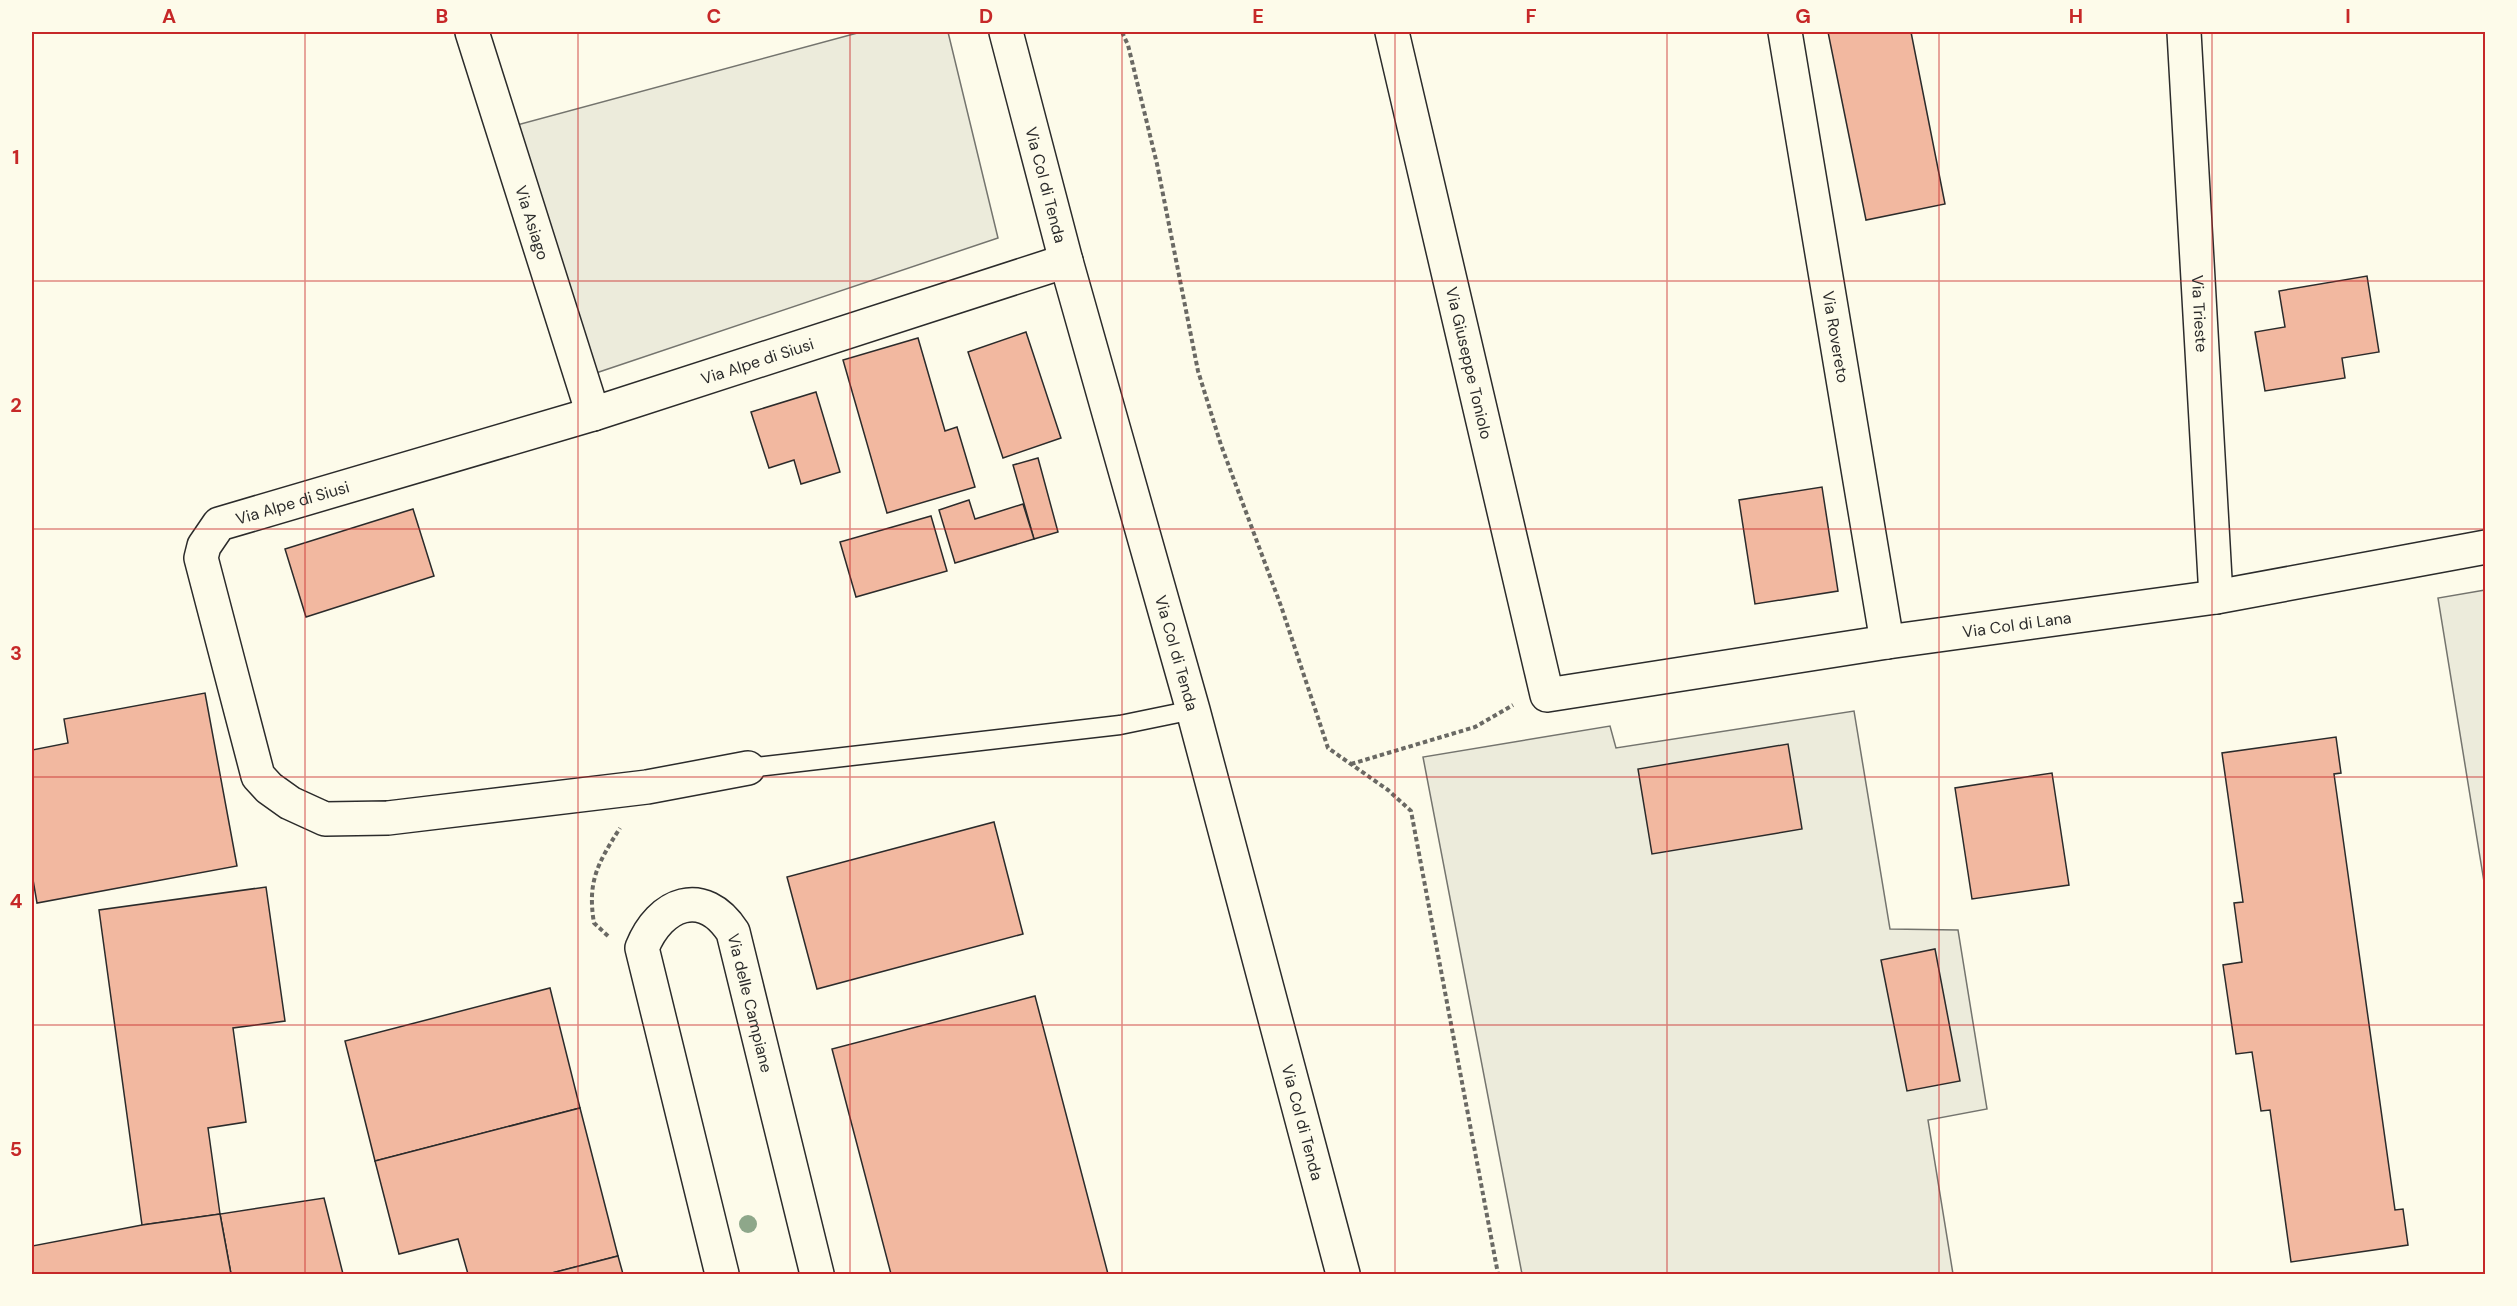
<svg xmlns="http://www.w3.org/2000/svg" width="2517" height="1306" viewBox="0 0 2517 1306" font-family="'DM Sans',sans-serif">
	<style>
		.green { fill: #ecebdb; stroke: #74746e; stroke-width: 1.5 }
		.building { fill: #f2b8a0; stroke: #2b2b2b; stroke-width: 1.5 }
		.lines { fill: none; stroke-linecap: round; stroke-linejoin: round }
		.lane-casing { stroke: #2b2b2b; stroke-width: 21 }
		.street-casing { stroke: #2b2b2b; stroke-width: 36 }
		.secondary-casing { stroke: #2b2b2b; stroke-width: 36 }
		.path { stroke: #6a6964; stroke-width: 4; stroke-dasharray: 4.5 3; stroke-linecap: butt }
		.lane { stroke: #fdfbea; stroke-width: 18 }
		.street { stroke: #fdfbea; stroke-width: 33 }
		.secondary { stroke: #fdfbea; stroke-width: 33 }
		.tree { fill: #8ea78a }
		.grid { fill: none; stroke: #c62828; stroke-width: 1.5; stroke-opacity: 0.55 }
		.labels { text-anchor: middle; dominant-baseline: central; stroke-width: 4.5; stroke-linejoin: round; paint-order: stroke }
		.street-label { font-size: 16px; fill: #2b2b2b; stroke: #fdfbea }
		.neatline { fill: none; stroke: #c62828; stroke-width: 2 }
		.grid-label { font-size: 20px; text-anchor: middle; font-weight: bold; fill: #c62828 }
	</style>
	<rect width="100%" height="100%" fill="#fdfbea"/>
	<g class="green">
		<path d="M 861,32 L 948,32 L 998,238 L 596,373 L 517,125 Z"/>
		<path d="M 2485,590 L 2486,590 L 2485,888 L 2438,598 Z"/>
		<path d="M 1854,711 L 1890,929 L 1958,930 L 1987,1109 L 1928,1120 L 1953,1274 L 1522,1274 L 1423,757 L 1610,726 L 1616,748 Z"/>
	</g>
	<g class="building">
		<path d="M 1828,32 L 1911,32 L 1945,204 L 1866,220 Z"/>
		<path d="M 2367,276 L 2379,352 L 2342,358 L 2345,378 L 2265,391 L 2255,332 L 2285,327 L 2279,291 Z"/>
		<path d="M 1026,332 L 1061,438 L 1003,458 L 968,352 Z"/>
		<path d="M 918,338 L 945,431 L 957,427 L 975,487 L 887,513 L 843,360 Z"/>
		<path d="M 816,392 L 840,472 L 801,484 L 794,460 L 769,468 L 751,412 Z"/>
		<path d="M 1038,458 L 1058,532 L 1034,539 L 1013,465 Z"/>
		<path d="M 1822,487 L 1838,591 L 1755,604 L 1739,500 Z"/>
		<path d="M 969,500 L 975,519 L 1023,504 L 1034,539 L 955,563 L 939,510 Z"/>
		<path d="M 413,509 L 434,576 L 306,617 L 285,549 Z"/>
		<path d="M 931,516 L 947,571 L 856,597 L 840,542 Z"/>
		<path d="M 205,693 L 237,866 L 37,903 L 32,874 L 32,750 L 68,743 L 64,719 Z"/>
		<path d="M 2336,737 L 2341,773 L 2334,774 L 2395,1210 L 2403,1209 L 2408,1245 L 2291,1262 L 2270,1110 L 2261,1111 L 2252,1052 L 2236,1054 L 2223,965 L 2242,962 L 2234,903 L 2243,902 L 2222,753 Z"/>
		<path d="M 1788,744 L 1802,829 L 1652,854 L 1638,769 Z"/>
		<path d="M 2052,773 L 2069,885 L 1972,899 L 1955,788 Z"/>
		<path d="M 994,822 L 1023,934 L 817,989 L 787,877 Z"/>
		<path d="M 266,887 L 285,1021 L 233,1028 L 246,1122 L 208,1128 L 220,1214 L 142,1225 L 99,910 Z"/>
		<path d="M 1935,949 L 1960,1081 L 1907,1091 L 1881,960 Z"/>
		<path d="M 550,988 L 580,1108 L 375,1161 L 345,1041 Z"/>
		<path d="M 1035,996 L 1108,1274 L 891,1274 L 832,1049 Z"/>
		<path d="M 580,1108 L 618,1256 L 548,1274 L 468,1274 L 458,1239 L 399,1254 L 375,1161 Z"/>
		<path d="M 324,1198 L 343,1274 L 231,1274 L 220,1214 Z"/>
		<path d="M 220,1214 L 231,1274 L 32,1274 L 32,1246 L 142,1225 Z"/>
		<path d="M 618,1256 L 623,1274 L 548,1274 Z"/>
	</g>
	<g class="lines">
		<g class="lane-casing">
			<path id="lane" d="M 748,768 L 1120,725 L 1193,710"/>
		</g>
		<g class="street-casing">
			<g id="street">
				<path id="s1" d="M 472,32 L 593,414"/>
				<path id="s2" d="M 1392,32 L 1547,695 L 1887,642 L 2216,597 L 2486,547"/>
				<path id="s3" d="M 1785,32 L 1887,642"/>
				<path id="s4" d="M 2184,32 L 2216,597"/>
				<path id="s5" d="M 748,768 L 647,787 L 388,818 L 325,819 L 290,803 L 269,788 L 258,776 L 201,558 L 204,546 L 219,524 L 593,414 L 1066,261"/>
				<path id="s6" d="M 722,1274 L 642,948 C 660,903 703,886 733,932 L 817,1274"/>
			</g>
		</g>
		<g class="secondary-casing">
			<g id="secondary">
				<path id="s7" d="M 1006,32 L 1066,261 L 1193,710 L 1343,1274"/>
			</g>
		</g>
		<g class="path">
			<path d="M 1122,32 L 1128,45 L 1157,164 L 1198,371 L 1221,445 L 1281,606 L 1328,748 L 1388,790 L 1411,811 L 1498,1274"/>
			<path d="M 1351,764 L 1475,727 L 1513,705"/>
			<path d="M 608,936 L 594,923 C 587,881 598,863 620,828"/>
		</g>
		<use href="#lane" class="lane"/>
		<use href="#street" class="street"/>
		<use href="#secondary" class="secondary"/>
	</g>
	<circle class="tree" cx="748" cy="1224" r="9"/>
	<path class="grid" d="M 305,32 L 305,1274M 578,32 L 578,1274M 850,32 L 850,1274M 1122,32 L 1122,1274M 1395,32 L 1395,1274M 1667,32 L 1667,1274M 1939,32 L 1939,1274M 2212,32 L 2212,1274M 32,281 L 2486,281M 32,529 L 2486,529M 32,777 L 2486,777M 32,1025 L 2486,1025"/>
	<g class="labels">
		<g class="street-label">
			<text stroke="none"><textPath href="#s7" startOffset="158">Via Col di Tenda</textPath></text>
			<text stroke="none"><textPath href="#s1" startOffset="200">Via Asiago</textPath></text>
			<text stroke="none"><textPath href="#s4" startOffset="282">Via Trieste</textPath></text>
			<text stroke="none"><textPath href="#s3" startOffset="309">Via Rovereto</textPath></text>
			<text stroke="none"><textPath href="#s5" startOffset="1334">Via Alpe di Siusi</textPath></text>
			<text stroke="none"><textPath href="#s2" startOffset="340">Via Giuseppe Toniolo</textPath></text>
			<text stroke="none"><textPath href="#s5" startOffset="848">Via Alpe di Siusi</textPath></text>
			<text stroke="none"><textPath href="#s2" startOffset="1156">Via Col di Lana</textPath></text>
			<text stroke="none"><textPath href="#s7" startOffset="644">Via Col di Tenda</textPath></text>
			<text stroke="none"><textPath href="#s6" startOffset="530">Via delle Campiane</textPath></text>
			<text stroke="none"><textPath href="#s7" startOffset="1130">Via Col di Tenda</textPath></text>
		</g>
	</g>
	<rect width="2517" height="1306" fill="none" stroke="#fdfbea" stroke-width="66"/>
	<rect x="33" y="33" width="2451" height="1240" class="neatline"/>
	<g class="grid-label">
		<text x="169" y="23">A</text>
		<text x="442" y="23">B</text>
		<text x="714" y="23">C</text>
		<text x="986" y="23">D</text>
		<text x="1258" y="23">E</text>
		<text x="1531" y="23">F</text>
		<text x="1803" y="23">G</text>
		<text x="2076" y="23">H</text>
		<text x="2348" y="23">I</text>
		<text x="16" y="164">1</text>
		<text x="16" y="412">2</text>
		<text x="16" y="660">3</text>
		<text x="16" y="908">4</text>
		<text x="16" y="1156">5</text>
	</g>
</svg>
